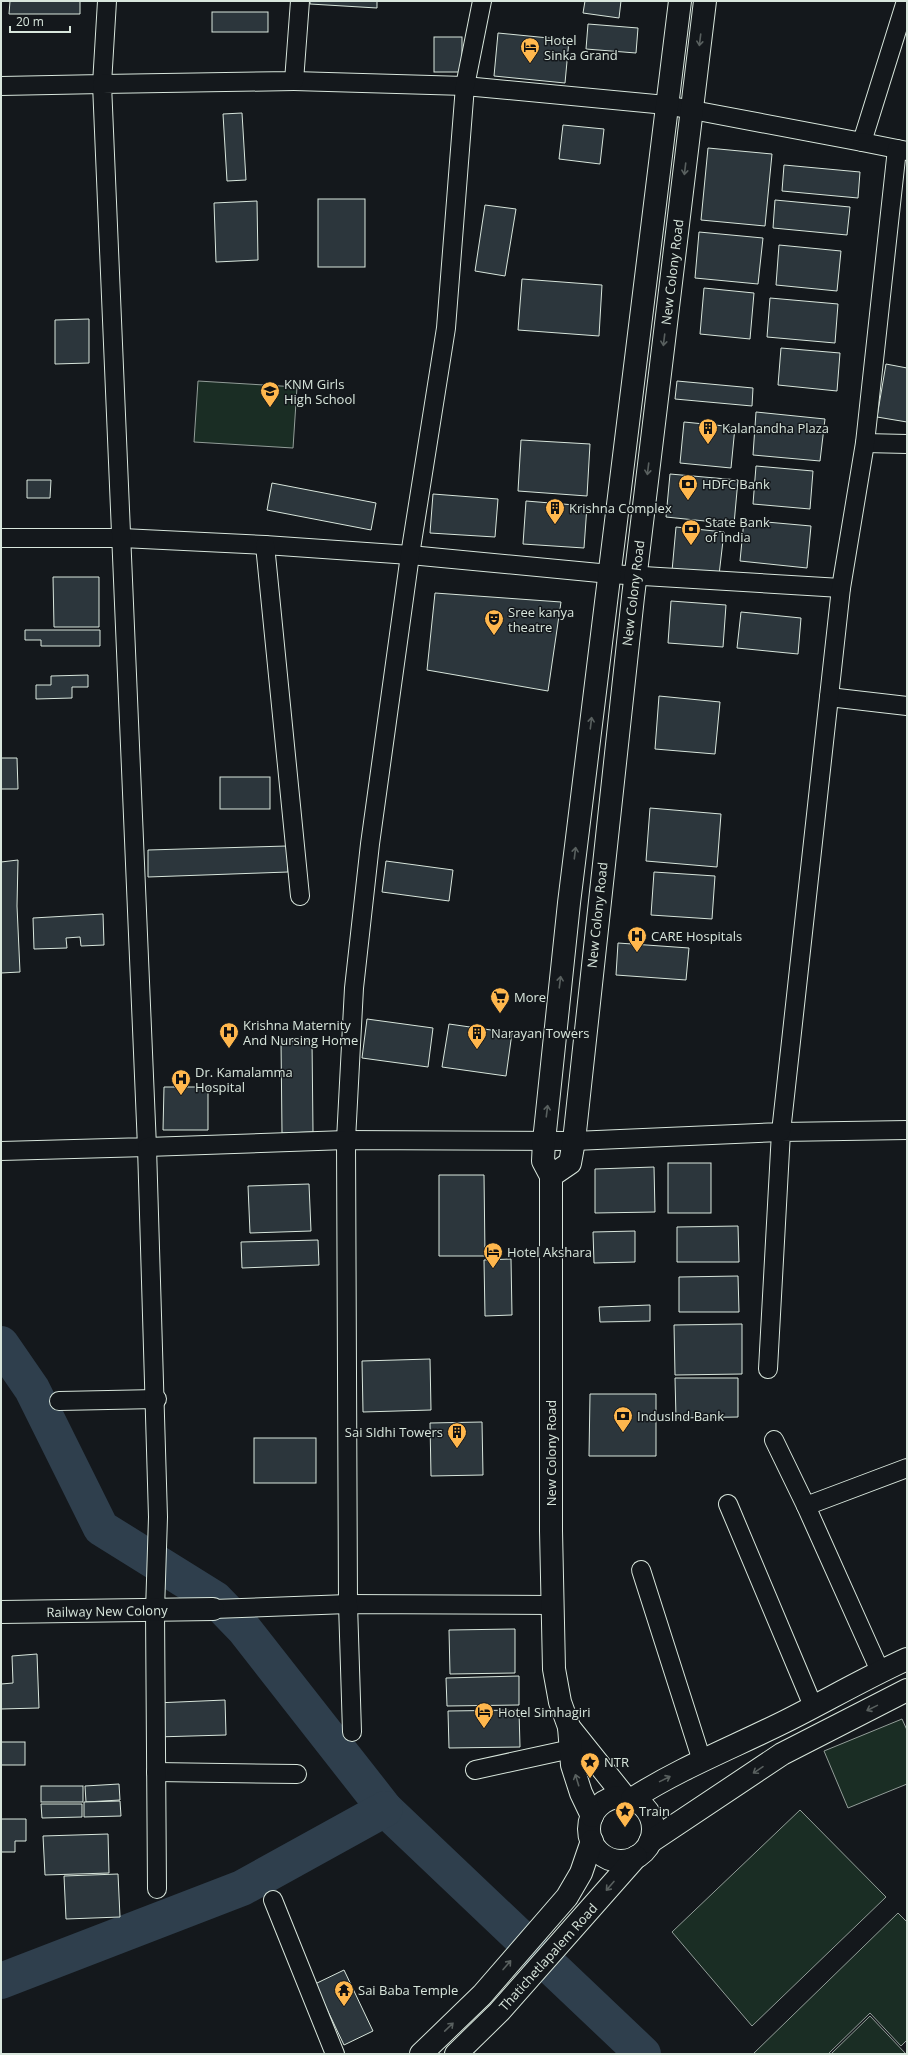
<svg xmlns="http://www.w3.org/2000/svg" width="908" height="2055" viewBox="0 0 908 2055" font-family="'Open Sans',sans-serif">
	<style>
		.green { fill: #1a2d24; stroke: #939e99 }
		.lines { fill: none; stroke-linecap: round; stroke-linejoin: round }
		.river { stroke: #2f3f4d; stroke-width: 36 }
		.building { fill: #2c363c; stroke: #d8e6dc }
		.minor-casing { stroke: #d8e6dc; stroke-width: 20 }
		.tertiary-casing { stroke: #d8e6dc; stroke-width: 24 }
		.secondary-casing { stroke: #d8e6dc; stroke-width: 24 }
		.minor { stroke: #14181c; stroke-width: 18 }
		.tertiary { stroke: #14181c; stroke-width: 22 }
		.secondary { stroke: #14181c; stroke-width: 22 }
		.oneway { stroke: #59605f }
		.labels { text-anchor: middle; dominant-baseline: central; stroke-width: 3; stroke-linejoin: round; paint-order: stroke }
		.poi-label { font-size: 13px; fill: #d8e6dc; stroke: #14181c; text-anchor: start }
		.street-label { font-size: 13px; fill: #d8e6dc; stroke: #14181c }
	</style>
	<rect width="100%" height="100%" fill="#14181c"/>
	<g class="green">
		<path d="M 198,381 L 297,387 L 293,448 L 194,442 Z"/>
		<path d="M 902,1719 L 907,1730 L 907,1784 L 848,1808 L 824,1751 Z"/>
		<path d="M 800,1810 L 886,1897 L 752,2026 L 672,1932 Z"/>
		<path d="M 898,1913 L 907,1922 L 907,2040 L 901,2046 L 870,2013 L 828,2054 L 753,2054 Z"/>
		<path d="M 870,2016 L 906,2054 L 831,2054 Z"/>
	</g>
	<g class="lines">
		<g class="river">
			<path d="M 1,1344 L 32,1389 L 101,1528 L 215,1599 L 244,1629 L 385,1809 L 643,2054"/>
			<path d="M 1,1981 L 242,1888 L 385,1809"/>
		</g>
	</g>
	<g class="building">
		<path d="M 10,1 L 80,1 L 80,14 L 9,14 Z"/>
		<path d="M 310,1 L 377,1 L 377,8 L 310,4 Z"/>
		<path d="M 585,1 L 621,1 L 619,18 L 583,13 Z"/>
		<rect x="212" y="12" width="56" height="20"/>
		<path d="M 588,24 L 638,28 L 636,53 L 586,49 Z"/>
		<path d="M 498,33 L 569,40 L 565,83 L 494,76 Z"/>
		<rect x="434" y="37" width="28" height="35"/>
		<path d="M 242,113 L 246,180 L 227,181 L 223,114 Z"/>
		<path d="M 563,125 L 604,129 L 600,164 L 559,159 Z"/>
		<path d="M 708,148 L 772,154 L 765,226 L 701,220 Z"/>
		<path d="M 784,165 L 860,172 L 858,198 L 782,191 Z"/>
		<rect x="318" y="199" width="47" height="68"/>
		<path d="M 775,200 L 850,207 L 847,235 L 773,228 Z"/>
		<path d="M 257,201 L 258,260 L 216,262 L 214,203 Z"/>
		<path d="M 485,205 L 516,209 L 505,276 L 475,271 Z"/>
		<path d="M 699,232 L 763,238 L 758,284 L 695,278 Z"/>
		<path d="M 779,245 L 841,251 L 837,291 L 776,285 Z"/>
		<path d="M 522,279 L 602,285 L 599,336 L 518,330 Z"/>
		<path d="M 704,288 L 754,293 L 750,339 L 700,334 Z"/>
		<path d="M 770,298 L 838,304 L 835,343 L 767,337 Z"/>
		<path d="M 89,319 L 89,363 L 55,364 L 55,320 Z"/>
		<path d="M 781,348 L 840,353 L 837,391 L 778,385 Z"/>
		<path d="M 886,364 L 907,368 L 907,422 L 877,417 Z"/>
		<path d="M 677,381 L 753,388 L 752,406 L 675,399 Z"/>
		<path d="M 756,412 L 825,419 L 820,461 L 753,455 Z"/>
		<path d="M 684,422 L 735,427 L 731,468 L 680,463 Z"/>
		<path d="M 521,440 L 590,444 L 587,496 L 518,491 Z"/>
		<path d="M 756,466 L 813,471 L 810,509 L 753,504 Z"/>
		<path d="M 670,474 L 738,480 L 734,524 L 666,517 Z"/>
		<path d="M 27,480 L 51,480 L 50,498 L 27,498 Z"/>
		<path d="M 272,483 L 376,503 L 371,530 L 267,510 Z"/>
		<path d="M 433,494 L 498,499 L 495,537 L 430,533 Z"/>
		<path d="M 526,501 L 587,506 L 584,548 L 523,544 Z"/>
		<path d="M 744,520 L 811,526 L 807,568 L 740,561 Z"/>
		<path d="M 676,527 L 724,532 L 719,575 L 672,571 Z"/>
		<path d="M 53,577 L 99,577 L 99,627 L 54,627 Z"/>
		<path d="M 435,593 L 561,602 L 548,691 L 427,670 Z"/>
		<path d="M 671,601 L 726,605 L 723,647 L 668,643 Z"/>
		<path d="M 741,612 L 801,618 L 798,654 L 737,648 Z"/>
		<path d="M 25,630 L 100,630 L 100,646 L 41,646 L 41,640 L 25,640 Z"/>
		<path d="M 88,675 L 88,687 L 72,687 L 72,698 L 36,699 L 36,685 L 51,685 L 51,676 Z"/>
		<path d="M 659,696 L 720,702 L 715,754 L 655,749 Z"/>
		<path d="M 1,758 L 17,758 L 18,789 L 1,789 Z"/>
		<rect x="220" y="777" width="50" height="32"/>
		<path d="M 650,808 L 721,814 L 717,867 L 646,861 Z"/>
		<path d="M 287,846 L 288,872 L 148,877 L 148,850 Z"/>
		<path d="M 18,860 L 17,906 L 20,972 L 1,973 L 1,862 Z"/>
		<path d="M 386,861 L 453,870 L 449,901 L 382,892 Z"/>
		<path d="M 654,872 L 715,876 L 712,919 L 651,915 Z"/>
		<path d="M 103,914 L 104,945 L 81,946 L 80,937 L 66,938 L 67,948 L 34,949 L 33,918 Z"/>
		<path d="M 618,943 L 689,948 L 686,980 L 616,975 Z"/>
		<path d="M 367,1019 L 433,1028 L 428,1067 L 362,1058 Z"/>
		<path d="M 449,1024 L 512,1033 L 506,1076 L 442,1067 Z"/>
		<path d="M 281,1041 L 312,1041 L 313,1132 L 282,1133 Z"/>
		<path d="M 164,1087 L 208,1087 L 208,1130 L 163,1130 Z"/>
		<rect x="668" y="1163" width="43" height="50"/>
		<path d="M 654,1167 L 655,1212 L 595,1213 L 595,1169 Z"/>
		<path d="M 439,1175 L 484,1175 L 485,1256 L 439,1256 Z"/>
		<path d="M 309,1184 L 311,1231 L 250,1233 L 248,1186 Z"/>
		<path d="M 738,1226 L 739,1262 L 677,1262 L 677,1227 Z"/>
		<path d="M 635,1231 L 635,1262 L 594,1263 L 593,1232 Z"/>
		<path d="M 318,1240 L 319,1265 L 242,1268 L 241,1242 Z"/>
		<path d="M 511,1259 L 512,1315 L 485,1316 L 484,1260 Z"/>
		<path d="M 738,1276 L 739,1312 L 679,1312 L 679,1277 Z"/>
		<path d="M 650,1305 L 650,1321 L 600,1322 L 599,1307 Z"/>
		<path d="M 742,1324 L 742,1374 L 675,1375 L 674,1325 Z"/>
		<path d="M 430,1359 L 431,1410 L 363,1412 L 362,1361 Z"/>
		<path d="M 675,1378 L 738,1378 L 738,1417 L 676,1418 Z"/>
		<path d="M 590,1394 L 656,1394 L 656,1456 L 589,1456 Z"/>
		<path d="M 482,1422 L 483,1475 L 431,1476 L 430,1423 Z"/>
		<rect x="254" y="1438" width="62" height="45"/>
		<path d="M 515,1629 L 515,1673 L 450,1674 L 449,1630 Z"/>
		<path d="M 37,1654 L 39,1708 L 1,1709 L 1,1684 L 13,1683 L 12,1656 Z"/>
		<path d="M 519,1676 L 519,1705 L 447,1706 L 446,1678 Z"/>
		<path d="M 225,1700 L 226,1735 L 156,1737 L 155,1703 Z"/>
		<path d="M 519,1710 L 520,1747 L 449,1748 L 448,1711 Z"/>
		<rect x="1" y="1742" width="24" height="23"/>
		<path d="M 119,1784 L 120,1800 L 86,1802 L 85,1786 Z"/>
		<rect x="41" y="1786" width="42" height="16"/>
		<path d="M 120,1801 L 121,1816 L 84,1817 L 84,1802 Z"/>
		<path d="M 41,1804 L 82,1804 L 82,1817 L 42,1818 Z"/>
		<path d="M 1,1819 L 26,1819 L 26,1841 L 15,1841 L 15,1852 L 1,1852 Z"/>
		<path d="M 108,1834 L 109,1873 L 45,1875 L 43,1836 Z"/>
		<path d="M 118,1874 L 120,1917 L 66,1919 L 64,1876 Z"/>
		<path d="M 344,1970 L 373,2031 L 344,2045 L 315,1984 Z"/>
	</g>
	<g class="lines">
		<g class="minor-casing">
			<g id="minor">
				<path d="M 294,81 L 465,86 L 666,105 L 862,142 L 906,1"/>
				<path d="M 1,86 L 102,84 L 107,1"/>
				<path d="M 862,142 L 907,151"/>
				<path d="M 865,443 L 907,444"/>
				<path d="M 1,538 L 122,538 L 265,545 L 410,555 L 610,574 L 841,588"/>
				<path d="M 265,545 L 300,896"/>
				<path d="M 829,697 L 907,706"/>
				<path d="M 1,1151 L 147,1147 L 102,84 L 294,81 L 300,1"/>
				<path d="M 768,1369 L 781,1132 L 907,1130"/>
				<path d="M 59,1401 L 157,1399"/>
				<path d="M 774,1440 L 806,1506 L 880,1671"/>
				<path d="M 728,1504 L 813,1706"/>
				<path d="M 806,1506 L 907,1468"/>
				<path d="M 641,1570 L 702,1761"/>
				<path d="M 213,1609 L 348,1604 L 552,1605"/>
				<path d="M 352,1732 L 348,1604 L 346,1140 L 354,988 L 370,844 L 410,555 L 446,328 L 465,86 L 482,1"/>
				<path d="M 475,1770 L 571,1749"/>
				<path d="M 156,1772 L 297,1774"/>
				<path d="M 157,1889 L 155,1611 L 158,1517 L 147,1147 L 346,1140 L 574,1141 L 781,1132 L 841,588 L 865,443 L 897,149"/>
				<path d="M 273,1900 L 335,2054"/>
			</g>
		</g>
		<g class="tertiary-casing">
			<path id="tertiary" d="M 1,1612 L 213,1609"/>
		</g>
		<g class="secondary-casing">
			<g id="secondary">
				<path d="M 551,1176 L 570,1163 L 574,1141 L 633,597 L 705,1"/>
				<path d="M 569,1727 L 625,1797"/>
				<circle cx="621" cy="1829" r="32"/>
				<path d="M 632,1799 C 680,1768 734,1747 786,1721 C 826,1701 865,1678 907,1659"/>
				<path d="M 592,1816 L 581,1793 L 572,1765 L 569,1727 L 560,1702 L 554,1669 L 551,1531 L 551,1176 L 543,1161 L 544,1141 L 569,903 L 680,1"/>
				<path d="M 650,1842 L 782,1754 L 907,1690"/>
				<path d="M 421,2054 L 482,1995 L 567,1897 L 581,1873 L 592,1841"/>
				<path d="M 456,2054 L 499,2012 L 636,1857"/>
			</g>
		</g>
		<use href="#minor" class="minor"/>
		<use href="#tertiary" class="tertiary"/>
		<use href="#secondary" class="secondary"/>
	</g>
	<defs><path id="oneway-shaft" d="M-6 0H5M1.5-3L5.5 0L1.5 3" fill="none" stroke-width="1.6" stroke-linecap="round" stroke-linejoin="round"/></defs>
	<g class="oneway">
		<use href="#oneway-shaft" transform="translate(700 40) rotate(97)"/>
		<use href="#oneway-shaft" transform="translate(685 169) rotate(97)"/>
		<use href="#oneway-shaft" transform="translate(664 340) rotate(97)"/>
		<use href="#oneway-shaft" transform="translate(648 469) rotate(97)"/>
		<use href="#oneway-shaft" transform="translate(591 723) rotate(-83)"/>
		<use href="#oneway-shaft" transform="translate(575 853) rotate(-83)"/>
		<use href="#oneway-shaft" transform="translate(560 982) rotate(-83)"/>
		<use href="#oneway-shaft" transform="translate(547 1111) rotate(-83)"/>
		<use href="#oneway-shaft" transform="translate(872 1708) rotate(154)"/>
		<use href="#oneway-shaft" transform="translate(758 1770) rotate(146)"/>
		<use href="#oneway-shaft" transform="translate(665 1779) rotate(-26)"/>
		<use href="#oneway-shaft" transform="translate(577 1780) rotate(-107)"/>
		<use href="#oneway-shaft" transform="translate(610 1886) rotate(131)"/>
		<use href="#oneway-shaft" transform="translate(507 1965) rotate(-49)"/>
		<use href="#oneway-shaft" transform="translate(449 2027) rotate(-44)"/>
	</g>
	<defs>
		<g id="hotel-pin" transform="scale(1)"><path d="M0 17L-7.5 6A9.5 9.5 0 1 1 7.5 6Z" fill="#ffb74d" stroke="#14181c"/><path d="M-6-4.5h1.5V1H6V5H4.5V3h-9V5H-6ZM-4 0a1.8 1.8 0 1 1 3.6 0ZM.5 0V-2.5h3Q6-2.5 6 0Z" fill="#111"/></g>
		<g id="school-pin" transform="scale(1)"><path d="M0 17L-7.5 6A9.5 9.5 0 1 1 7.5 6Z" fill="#ffb74d" stroke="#14181c"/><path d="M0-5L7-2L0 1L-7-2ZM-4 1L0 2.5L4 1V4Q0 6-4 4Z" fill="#111"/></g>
		<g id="building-pin" transform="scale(1)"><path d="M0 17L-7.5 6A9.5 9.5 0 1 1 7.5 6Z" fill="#ffb74d" stroke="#14181c"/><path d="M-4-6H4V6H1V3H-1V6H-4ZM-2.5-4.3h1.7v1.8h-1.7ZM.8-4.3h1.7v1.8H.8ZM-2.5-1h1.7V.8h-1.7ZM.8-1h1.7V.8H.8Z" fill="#111"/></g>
		<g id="bank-pin" transform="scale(1)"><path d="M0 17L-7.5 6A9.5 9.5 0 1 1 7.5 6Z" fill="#ffb74d" stroke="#14181c"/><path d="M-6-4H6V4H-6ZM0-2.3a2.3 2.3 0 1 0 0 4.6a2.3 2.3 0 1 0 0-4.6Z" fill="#111"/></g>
		<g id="theatre-pin" transform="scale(1)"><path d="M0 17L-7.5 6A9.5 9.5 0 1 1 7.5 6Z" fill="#ffb74d" stroke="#14181c"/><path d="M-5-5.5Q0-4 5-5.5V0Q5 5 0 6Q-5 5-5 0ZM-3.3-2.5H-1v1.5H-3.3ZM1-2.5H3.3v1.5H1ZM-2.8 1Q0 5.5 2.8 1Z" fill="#111"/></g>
		<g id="hospital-pin" transform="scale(1)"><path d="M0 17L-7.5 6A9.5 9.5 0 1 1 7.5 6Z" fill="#ffb74d" stroke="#14181c"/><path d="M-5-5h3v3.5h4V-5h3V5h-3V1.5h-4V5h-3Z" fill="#111"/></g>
		<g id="supermarket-pin" transform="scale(1)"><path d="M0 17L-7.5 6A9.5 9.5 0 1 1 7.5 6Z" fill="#ffb74d" stroke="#14181c"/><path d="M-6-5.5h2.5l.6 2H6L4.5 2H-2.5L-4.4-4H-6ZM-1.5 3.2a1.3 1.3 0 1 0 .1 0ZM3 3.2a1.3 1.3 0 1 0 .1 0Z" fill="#111"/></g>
		<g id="sight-pin" transform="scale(1)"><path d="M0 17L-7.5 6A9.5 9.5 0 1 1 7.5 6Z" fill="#ffb74d" stroke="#14181c"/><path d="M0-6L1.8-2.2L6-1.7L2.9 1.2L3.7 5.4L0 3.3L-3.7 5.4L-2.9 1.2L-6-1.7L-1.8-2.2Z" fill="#111"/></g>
		<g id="temple-pin" transform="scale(1)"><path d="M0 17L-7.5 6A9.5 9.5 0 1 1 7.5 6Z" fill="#ffb74d" stroke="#14181c"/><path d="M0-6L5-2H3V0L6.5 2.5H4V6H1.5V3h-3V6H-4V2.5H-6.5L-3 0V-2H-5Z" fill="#111"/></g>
	</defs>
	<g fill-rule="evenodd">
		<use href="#hotel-pin" x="530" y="47"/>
		<use href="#school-pin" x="270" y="391"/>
		<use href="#building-pin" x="708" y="428"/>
		<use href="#bank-pin" x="688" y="484"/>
		<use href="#building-pin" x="555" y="508"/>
		<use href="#bank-pin" x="691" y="529"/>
		<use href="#theatre-pin" x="494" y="619"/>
		<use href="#hospital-pin" x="637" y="936"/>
		<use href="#supermarket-pin" x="500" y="997"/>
		<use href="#hospital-pin" x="229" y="1032"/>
		<use href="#building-pin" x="477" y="1033"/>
		<use href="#hospital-pin" x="181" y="1079"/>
		<use href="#hotel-pin" x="493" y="1252"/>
		<use href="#bank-pin" x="623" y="1416"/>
		<use href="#building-pin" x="457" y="1432"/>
		<use href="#hotel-pin" x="484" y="1712"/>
		<use href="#sight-pin" x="590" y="1762"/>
		<use href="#sight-pin" x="625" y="1811"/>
		<use href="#temple-pin" x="344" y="1990"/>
	</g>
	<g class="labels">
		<g class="poi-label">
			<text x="544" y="40">Hotel<tspan x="544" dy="15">Sinka Grand</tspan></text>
			<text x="284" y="384">KNM Girls<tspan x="284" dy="15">High School</tspan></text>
			<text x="722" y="428">Kalanandha Plaza</text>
			<text x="702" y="484">HDFC Bank</text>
			<text x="569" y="508">Krishna Complex</text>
			<text x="705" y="522">State Bank<tspan x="705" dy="15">of India</tspan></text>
			<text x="508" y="612">Sree kanya<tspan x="508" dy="15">theatre</tspan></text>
			<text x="651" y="936">CARE Hospitals</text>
			<text x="514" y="997">More</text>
			<text x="243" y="1025">Krishna Maternity<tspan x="243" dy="15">And Nursing Home</tspan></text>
			<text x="491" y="1033">Narayan Towers</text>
			<text x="195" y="1072">Dr. Kamalamma<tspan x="195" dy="15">Hospital</tspan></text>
			<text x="507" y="1252">Hotel Akshara</text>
			<text x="637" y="1416">IndusInd Bank</text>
			<text x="443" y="1432" text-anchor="end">Sai SIdhi Towers</text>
			<text x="498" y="1712">Hotel Simhagiri</text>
			<text x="604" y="1762">NTR</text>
			<text x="639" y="1811">Train</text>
			<text x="358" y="1990">Sai Baba Temple</text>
		</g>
		<g class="street-label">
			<text transform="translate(672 272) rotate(-83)">New Colony Road</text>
			<text transform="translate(633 593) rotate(-83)">New Colony Road</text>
			<text transform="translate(597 915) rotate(-84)">New Colony Road</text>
			<text transform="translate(551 1453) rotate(-90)">New Colony Road</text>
			<text transform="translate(107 1611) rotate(-1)">Railway New Colony</text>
			<text transform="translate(548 1957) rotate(-48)">Thatichetlapalem Road</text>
		</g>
	</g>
	<rect width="908" height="2055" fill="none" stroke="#d8e6dc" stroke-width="4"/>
	<path d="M10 26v6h60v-6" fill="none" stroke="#d8e6dc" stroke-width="2"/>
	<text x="16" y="26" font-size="12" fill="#d8e6dc" stroke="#14181c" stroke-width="3" paint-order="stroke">20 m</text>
</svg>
